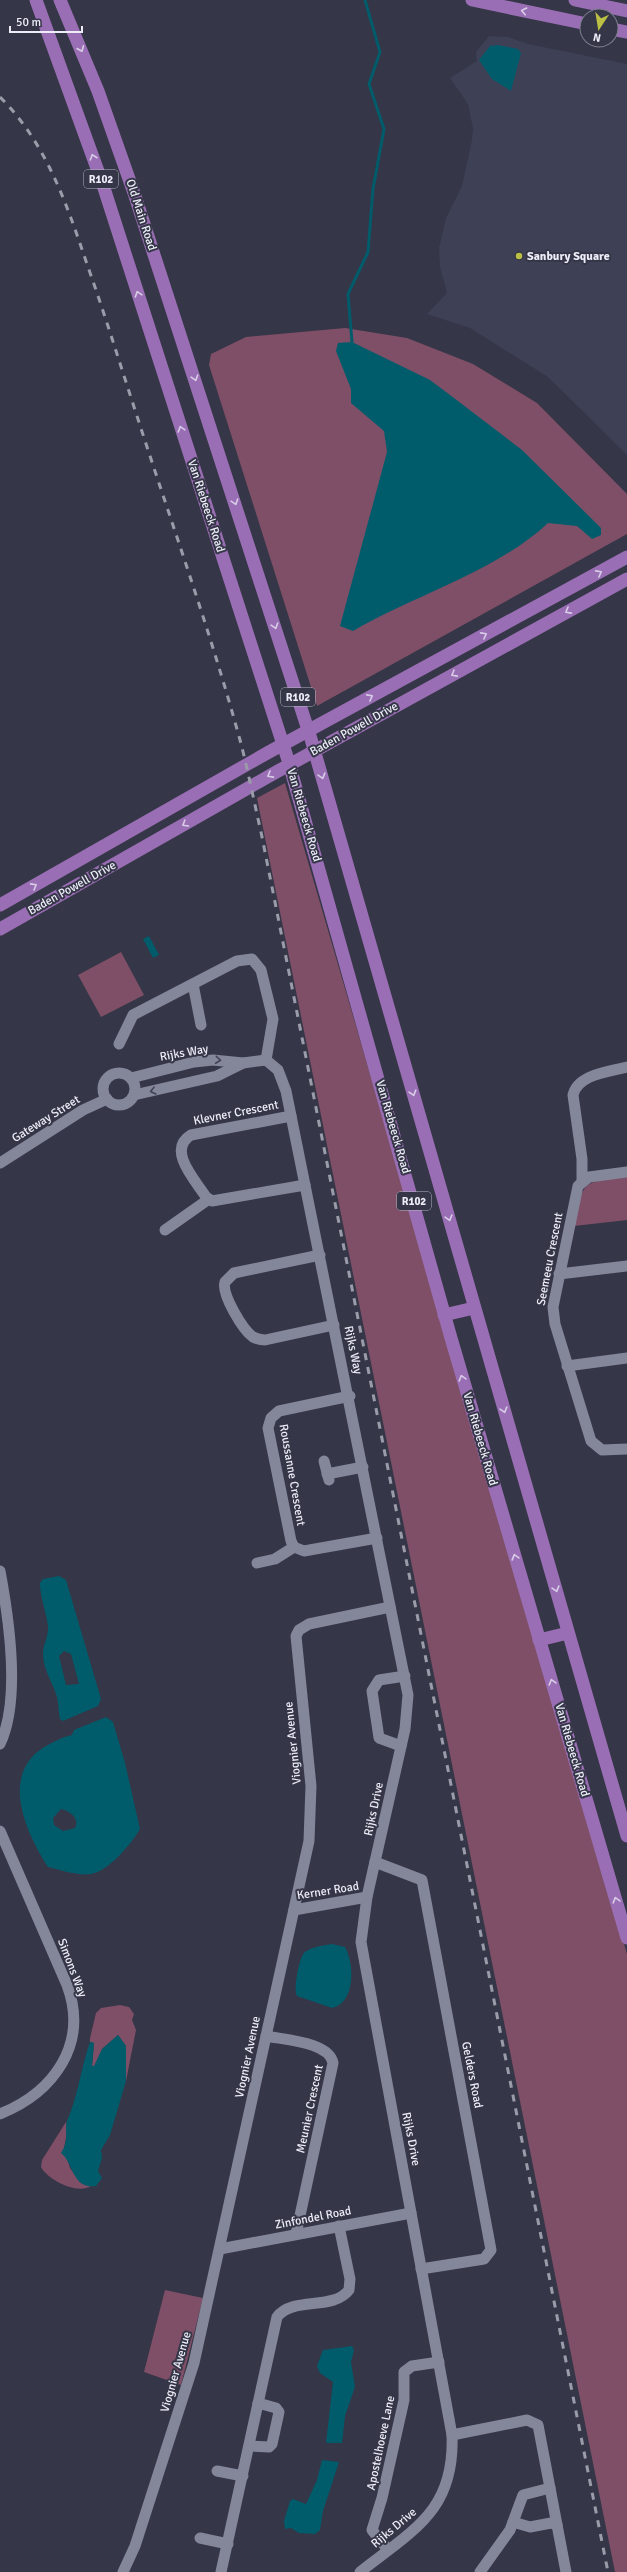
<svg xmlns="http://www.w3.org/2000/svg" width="627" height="2572" viewBox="0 0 627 2572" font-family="Signika,sans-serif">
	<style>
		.built { fill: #3e4056 }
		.green { fill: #7e4f66 }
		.water { fill: #005c6b; fill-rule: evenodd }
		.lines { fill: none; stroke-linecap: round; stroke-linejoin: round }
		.stream { stroke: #005c6b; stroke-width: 3 }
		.minor { stroke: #848699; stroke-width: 11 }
		.major { stroke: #9a6eb4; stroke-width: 13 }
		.rail { stroke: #9b9caa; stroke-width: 3; stroke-dasharray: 7 7; stroke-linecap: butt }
		.oneway { stroke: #d8cde7 }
		.oneway2 { stroke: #414253 }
		.poi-dot { fill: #bbc044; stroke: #353647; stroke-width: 1.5 }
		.labels { text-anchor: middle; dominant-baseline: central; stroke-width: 4; stroke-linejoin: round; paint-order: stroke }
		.shield { fill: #353647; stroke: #b5b6c3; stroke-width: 1 }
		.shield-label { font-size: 11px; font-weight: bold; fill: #ecedf8 }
		.street-label { font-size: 12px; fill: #ecedf8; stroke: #353647 }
		.poi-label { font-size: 12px; font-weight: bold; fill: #ecedf8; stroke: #353647; text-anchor: start }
	</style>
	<rect width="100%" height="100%" fill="#353647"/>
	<path class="built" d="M 489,36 L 508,37 L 528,44 L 627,64 L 627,455 L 548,377 L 470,328 L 427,314 L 447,293 L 440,267 L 439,248 L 446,218 L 462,186 L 472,140 L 473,128 L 468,104 L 450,78 L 477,61 L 476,52 Z"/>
	<g class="green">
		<path d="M 345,328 L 407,338 L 473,364 L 537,403 L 627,494 L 627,534 L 317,706 L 209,365 L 211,354 L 246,337 Z"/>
		<path d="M 285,783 L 627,1954 L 627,2572 L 615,2572 L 257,798 Z"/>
		<path d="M 121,952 L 144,995 L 101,1017 L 78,975 Z"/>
		<path d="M 627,1177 L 627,1220 L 574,1226 C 585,1179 579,1183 627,1177 Z"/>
		<path d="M 120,2005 L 129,2007 L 134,2014 L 132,2020 L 136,2030 L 126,2081 L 126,2046 L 118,2035 L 102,2049 L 95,2066 L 92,2066 L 94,2043 L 90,2042 L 90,2038 L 96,2013 L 101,2008 Z"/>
		<path d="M 66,2122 L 68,2129 L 64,2148 L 70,2168 L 80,2182 L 91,2186 C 77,2195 48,2180 41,2167 L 42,2160 Z"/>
		<path d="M 165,2290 L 203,2298 L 181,2385 L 144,2372 Z"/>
	</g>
	<g class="water">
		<path d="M 498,45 L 518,49 L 521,53 L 511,91 L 492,79 L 479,60 L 490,46 Z"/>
		<path d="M 352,342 L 430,380 L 454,398 L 522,450 L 601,528 L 601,535 L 592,539 L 577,526 L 548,523 C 497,571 415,595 353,631 L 340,626 L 387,452 L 384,431 L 351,403 L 351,389 L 336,351 L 338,343 Z"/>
		<path d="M 149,936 L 159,955 L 153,958 L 143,939 Z"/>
		<path d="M 59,1576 L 66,1580 L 101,1699 L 98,1706 L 63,1721 L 60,1719 C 58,1712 59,1704 57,1697 C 53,1683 44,1671 43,1656 C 42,1645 49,1637 48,1626 C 46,1611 40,1597 40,1583 L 43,1579 ZM 64,1651 L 71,1654 L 79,1684 L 66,1685 L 59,1656 Z"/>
		<path d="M 106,1717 L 113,1722 L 125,1763 L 140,1829 C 132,1843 108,1872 91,1874 C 77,1876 61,1870 48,1867 C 25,1831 0,1775 44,1747 C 54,1742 62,1737 72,1735 L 74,1730 ZM 61,1809 C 70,1811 80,1818 75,1828 L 63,1831 L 54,1825 L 53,1818 Z"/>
		<path d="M 332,1944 L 345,1947 C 355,1965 355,2003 332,2008 L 297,1996 C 293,1991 299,1956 305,1952 C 312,1947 324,1945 332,1944 Z"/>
		<path d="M 118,2035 L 126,2046 L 126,2081 L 110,2135 L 101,2150 L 102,2158 L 98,2171 L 102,2178 L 96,2186 C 72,2190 74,2163 61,2153 C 70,2140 64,2129 67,2121 C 78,2096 81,2067 90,2042 L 94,2043 L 92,2066 L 94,2066 L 102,2049 Z"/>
		<path d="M 352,2346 L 354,2350 L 351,2362 L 355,2387 L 345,2416 L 342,2443 L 326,2443 L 333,2382 L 320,2373 L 317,2366 L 323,2350 Z"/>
		<path d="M 322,2460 L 339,2462 L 323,2511 L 320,2530 L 315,2534 L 299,2533 L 291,2528 L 285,2529 L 284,2521 L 290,2501 L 293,2499 L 306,2504 L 317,2480 Z"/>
	</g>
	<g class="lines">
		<path class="stream" d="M 352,342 L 348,294 L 368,252 L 373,189 L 384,129 L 369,84 L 380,52 L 365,0"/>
		<g class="minor">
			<path d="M 193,984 L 201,1025"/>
			<path d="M 119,1044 L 133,1015 L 237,961 L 252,959 L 261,970 L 273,1019 L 266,1060"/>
			<path d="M 266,1060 L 278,1070 L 286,1091 L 408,1695 L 405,1729 L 367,1897 L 361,1942 L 452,2435 C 455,2511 413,2530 360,2572"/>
			<circle cx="119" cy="1089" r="16"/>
			<path d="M 131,1078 L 194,1062 L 213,1060 L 243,1063 L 266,1060"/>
			<path d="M 134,1095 L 217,1076 L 243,1063"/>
			<path d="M 291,1116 L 191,1135 C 166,1150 196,1181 206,1197 L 212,1201 L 305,1185"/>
			<path d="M 0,1163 L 83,1110 L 107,1099"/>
			<path d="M 627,1172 L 589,1177 L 578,1186 L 553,1307 L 555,1324 L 591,1441 L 602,1450 L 627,1449"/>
			<path d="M 582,1180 L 582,1159 L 573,1095 C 578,1074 609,1072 627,1067"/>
			<path d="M 165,1230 L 209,1199"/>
			<path d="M 320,1255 L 234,1273 L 225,1282 C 221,1294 243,1330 253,1337 C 257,1339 261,1340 265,1340 L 334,1325"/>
			<path d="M 559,1274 L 627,1266"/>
			<path d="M 567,1366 L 627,1358"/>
			<path d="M 350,1396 L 279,1411 L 271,1418 L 268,1428 L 291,1541 L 294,1547 L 304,1551 L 377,1538"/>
			<path d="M 324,1461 L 329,1480"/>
			<path d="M 327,1474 L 363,1467"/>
			<path d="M 257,1563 L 275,1559 L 294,1547"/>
			<path d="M 0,1571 C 9,1619 21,1700 0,1744"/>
			<path d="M 401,1746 L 379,1738 L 372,1691 L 379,1680 L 405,1676"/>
			<path d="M 0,1831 L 67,1985 C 89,2044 54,2092 0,2114"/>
			<path d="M 375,1862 L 422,1880 L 491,2250 L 484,2259 L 421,2269"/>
			<path d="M 294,1910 L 367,1897"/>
			<path d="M 266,2036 C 285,2040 329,2042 333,2063 L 296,2234"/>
			<path d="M 220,2249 L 411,2213"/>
			<path d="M 452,2435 L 527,2420 L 538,2425 L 550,2488 L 523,2495 L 510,2530 L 480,2572"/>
			<path d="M 249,2446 L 269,2447 L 272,2444 L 279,2412 L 276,2408 L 258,2403"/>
			<path d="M 217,2471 L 243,2476"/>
			<path d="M 550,2488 L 566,2572"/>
			<path d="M 513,2522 L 530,2527 L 551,2523 L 557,2525"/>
			<path d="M 200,2538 L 228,2544"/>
			<path d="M 388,2550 L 372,2530 L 382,2498 L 404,2400 L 404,2372 L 412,2366 L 439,2362"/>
			<path d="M 123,2572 L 135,2546 L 194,2363 L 309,1841 L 311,1786 L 296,1636 L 299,1630 L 309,1624 L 390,1607"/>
			<path d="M 221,2572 L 277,2317 C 293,2296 333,2311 349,2290 L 350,2279 L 339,2226"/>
		</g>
		<g class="major">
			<path d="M 36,0 L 103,185 L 288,760 L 451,1338 L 627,1938"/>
			<path d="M 60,0 L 98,91 L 134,193 L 311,739 L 627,1836"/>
			<path d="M 472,0 L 587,24"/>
			<path d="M 575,0 L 627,11"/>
			<path d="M 611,29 L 627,32"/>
			<path d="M 0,905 L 269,752 L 627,557"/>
			<path d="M 0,929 L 278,771 L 627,579"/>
			<path d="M 444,1315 L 474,1308"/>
			<path d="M 539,1640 L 568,1633"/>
		</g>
		<path class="rail" d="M 0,97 C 47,144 67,205 88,267 C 105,315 120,364 136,413 C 171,522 210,630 240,740 C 248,770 254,802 261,832 L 608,2572"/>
	</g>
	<defs><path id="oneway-chevron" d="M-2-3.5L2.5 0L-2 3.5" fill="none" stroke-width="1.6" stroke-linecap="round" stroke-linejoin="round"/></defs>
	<g class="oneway">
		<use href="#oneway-chevron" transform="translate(524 11) rotate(-168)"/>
		<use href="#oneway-chevron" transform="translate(81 49) rotate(67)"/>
		<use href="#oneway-chevron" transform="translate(93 157) rotate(-109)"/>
		<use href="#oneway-chevron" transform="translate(138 294) rotate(-108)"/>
		<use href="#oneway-chevron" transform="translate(195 378) rotate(72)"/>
		<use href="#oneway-chevron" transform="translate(181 429) rotate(-108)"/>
		<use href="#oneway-chevron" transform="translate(235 502) rotate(72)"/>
		<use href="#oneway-chevron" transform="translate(599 573) rotate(-28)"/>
		<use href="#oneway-chevron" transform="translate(568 611) rotate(151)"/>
		<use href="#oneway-chevron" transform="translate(275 626) rotate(72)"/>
		<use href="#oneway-chevron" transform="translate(484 635) rotate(-28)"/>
		<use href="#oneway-chevron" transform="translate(454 674) rotate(151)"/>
		<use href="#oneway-chevron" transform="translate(370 697) rotate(-28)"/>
		<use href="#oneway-chevron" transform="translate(270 775) rotate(151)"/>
		<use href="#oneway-chevron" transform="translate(322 776) rotate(74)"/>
		<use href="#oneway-chevron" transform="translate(185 824) rotate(149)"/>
		<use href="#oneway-chevron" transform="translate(34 886) rotate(-29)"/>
		<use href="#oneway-chevron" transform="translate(413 1093) rotate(74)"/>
		<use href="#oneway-chevron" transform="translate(449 1218) rotate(74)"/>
		<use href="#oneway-chevron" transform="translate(462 1378) rotate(-106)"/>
		<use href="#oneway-chevron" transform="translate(504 1410) rotate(74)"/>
		<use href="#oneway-chevron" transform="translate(515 1557) rotate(-106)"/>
		<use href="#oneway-chevron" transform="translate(556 1589) rotate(74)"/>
		<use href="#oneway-chevron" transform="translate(552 1682) rotate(-106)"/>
		<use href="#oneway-chevron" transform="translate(616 1900) rotate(-106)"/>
	</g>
	<g class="oneway2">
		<use href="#oneway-chevron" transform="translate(218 1060) rotate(6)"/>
		<use href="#oneway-chevron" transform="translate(153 1091) rotate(166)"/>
	</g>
	<circle class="poi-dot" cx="519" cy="256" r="4"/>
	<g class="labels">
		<g class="shield">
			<rect x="84" y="170" width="34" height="18" rx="3"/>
			<rect x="281" y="688" width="34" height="18" rx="3"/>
			<rect x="397" y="1192" width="34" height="18" rx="3"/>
		</g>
		<g class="shield-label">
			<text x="101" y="179">R102</text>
			<text x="298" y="697">R102</text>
			<text x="414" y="1201">R102</text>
		</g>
		<g class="street-label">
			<text transform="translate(141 215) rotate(72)">Old Main Road</text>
			<text transform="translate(206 506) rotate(72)">Van Riebeeck Road</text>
			<text transform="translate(354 729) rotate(-29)">Baden Powell Drive</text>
			<text transform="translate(304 815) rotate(74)">Van Riebeeck Road</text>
			<text transform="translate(72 888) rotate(-29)">Baden Powell Drive</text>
			<text transform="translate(184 1053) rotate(-10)">Rijks Way</text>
			<text transform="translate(236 1113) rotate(-11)">Klevner Crescent</text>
			<text transform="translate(46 1119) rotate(-32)">Gateway Street</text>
			<text transform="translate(393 1127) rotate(74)">Van Riebeeck Road</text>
			<text transform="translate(550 1259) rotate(-79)">Seemeeu Crescent</text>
			<text transform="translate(353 1350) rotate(78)">Rijks Way</text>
			<text transform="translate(480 1439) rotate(74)">Van Riebeeck Road</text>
			<text transform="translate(292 1475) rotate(80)">Roussanne Crescent</text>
			<text transform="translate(293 1743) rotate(-96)">Viognier Avenue</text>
			<text transform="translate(572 1750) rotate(74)">Van Riebeeck Road</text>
			<text transform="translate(374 1809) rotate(-78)">Rijks Drive</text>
			<text transform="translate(328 1891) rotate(-9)">Kerner Road</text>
			<text transform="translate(72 1968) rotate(69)">Simons Way</text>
			<text transform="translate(248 2057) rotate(-78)">Viognier Avenue</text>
			<text transform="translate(472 2075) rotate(79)">Gelders Road</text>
			<text transform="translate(310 2109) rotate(-78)">Meunier Crescent</text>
			<text transform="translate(411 2139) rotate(79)">Rijks Drive</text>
			<text transform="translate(313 2218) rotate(-11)">Zinfondel Road</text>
			<text transform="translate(176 2372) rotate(-74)">Viognier Avenue</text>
			<text transform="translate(381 2443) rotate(-78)">Apostelhoeve Lane</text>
			<text transform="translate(394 2528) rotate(-40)">Rijks Drive</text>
		</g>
		<g class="poi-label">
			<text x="527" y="256">Sanbury Square</text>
		</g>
	</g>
	<g transform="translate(599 28) rotate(192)"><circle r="19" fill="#353647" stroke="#7e7f8e"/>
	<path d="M0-3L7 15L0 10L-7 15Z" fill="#bbc044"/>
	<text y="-6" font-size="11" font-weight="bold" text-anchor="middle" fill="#ecedf8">N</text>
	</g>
	<path d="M10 26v6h72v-6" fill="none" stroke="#ecedf8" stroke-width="2"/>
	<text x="16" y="26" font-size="12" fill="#ecedf8" stroke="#353647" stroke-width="3" paint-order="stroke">50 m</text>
</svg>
